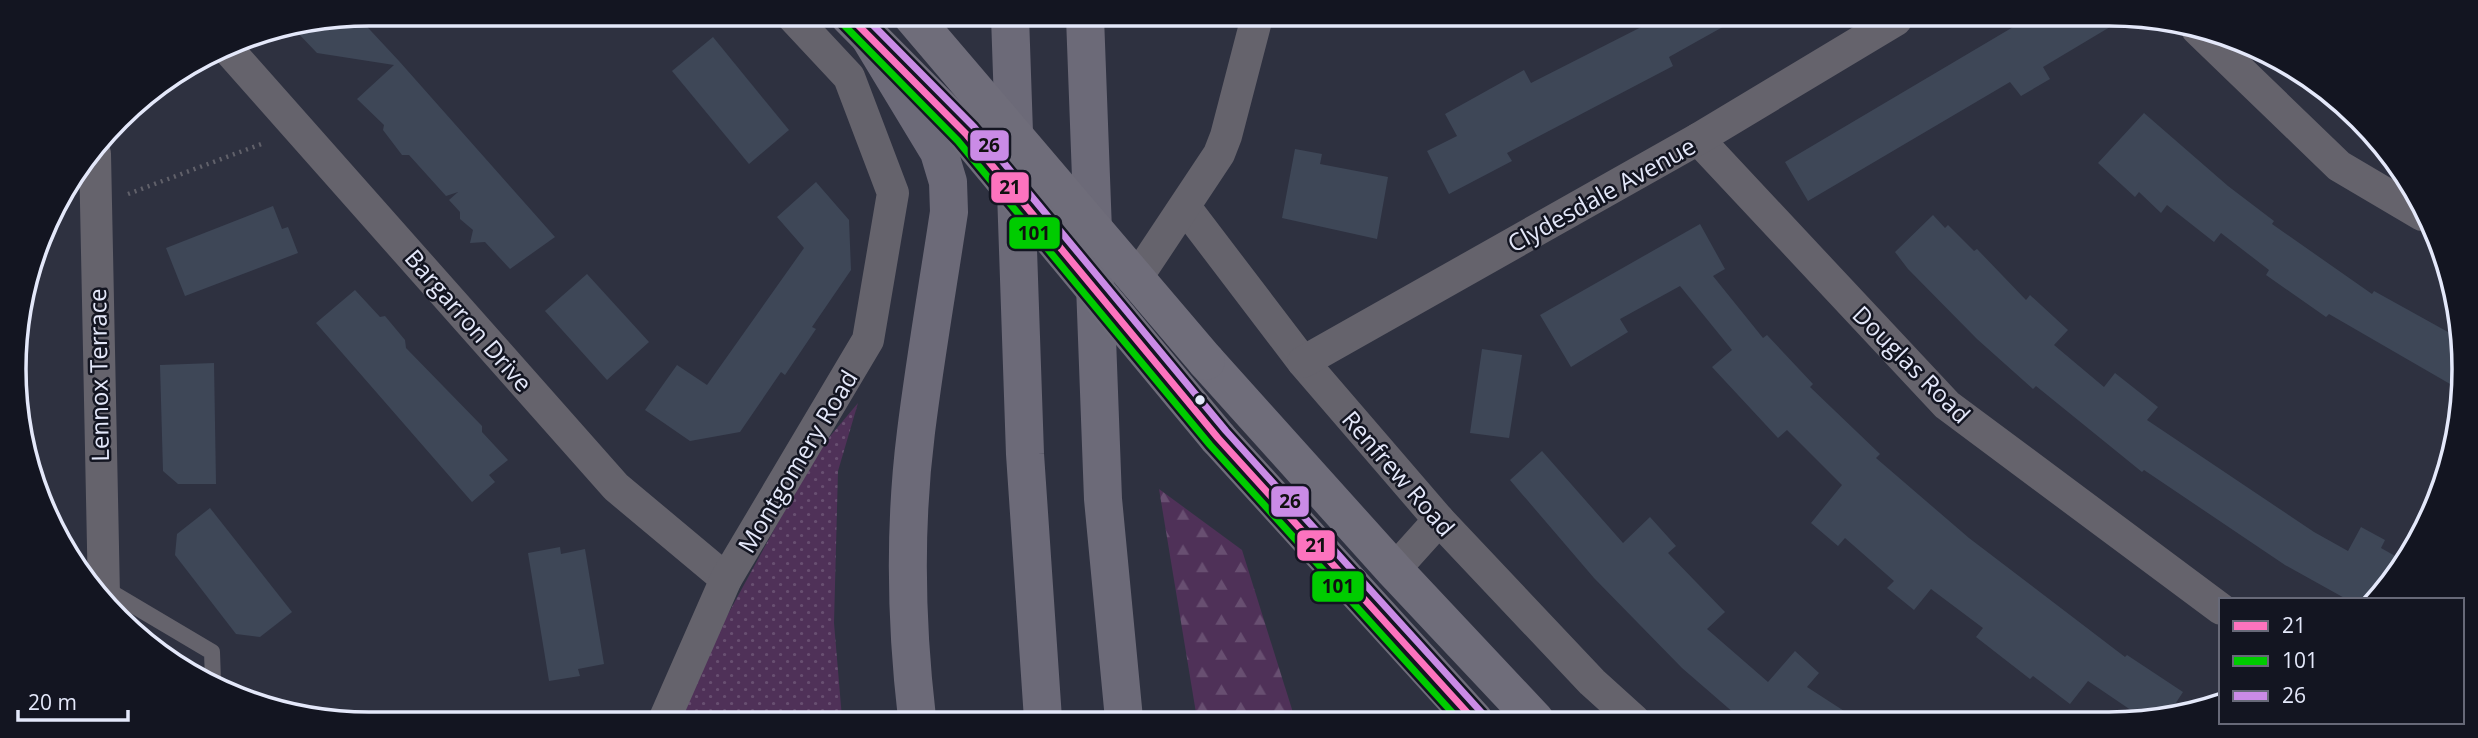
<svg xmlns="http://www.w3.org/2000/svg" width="2478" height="738" viewBox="0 0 2478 738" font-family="'Open Sans',sans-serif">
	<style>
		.green { fill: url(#green-dots) }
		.forest { fill: url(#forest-firs) }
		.building { fill: #3e4757 }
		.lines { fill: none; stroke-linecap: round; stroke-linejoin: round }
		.path { stroke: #61616a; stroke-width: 4.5; stroke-dasharray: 2 5; stroke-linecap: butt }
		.lane { stroke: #65636c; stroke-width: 16 }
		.street { stroke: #65636c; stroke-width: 32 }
		.primary { stroke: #6f6d7a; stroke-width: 38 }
		.highway { stroke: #6c6a78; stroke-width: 38 }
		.primary-bridge { stroke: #6f6d7a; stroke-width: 38 }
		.bus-1-casing { stroke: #131521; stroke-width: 12 }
		.bus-2-casing { stroke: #131521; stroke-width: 12 }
		.bus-3-casing { stroke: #131521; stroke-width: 12 }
		.bus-1 { stroke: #fc73be; stroke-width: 7 }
		.bus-2 { stroke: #0c0; stroke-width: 7 }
		.bus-3 { stroke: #ca8be6; stroke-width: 7 }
		.bus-dot { fill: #e4e8fa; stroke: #131521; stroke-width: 2.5 }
		.labels { text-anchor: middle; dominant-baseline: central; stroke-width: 5; stroke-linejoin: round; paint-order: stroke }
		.street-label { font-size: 24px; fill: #e4e8fa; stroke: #131521 }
		.rim { fill: none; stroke: #e4e8fa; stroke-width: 3.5 }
		.line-badge { stroke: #131521; stroke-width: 2.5 }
		.pale-badge-label { font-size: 19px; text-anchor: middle; font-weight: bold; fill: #111 }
	</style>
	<defs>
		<pattern id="green-dots" width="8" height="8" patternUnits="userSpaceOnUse" patternTransform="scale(1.75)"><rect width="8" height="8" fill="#4f3158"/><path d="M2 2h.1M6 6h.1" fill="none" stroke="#684f71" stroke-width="1.8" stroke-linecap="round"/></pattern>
		<pattern id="forest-firs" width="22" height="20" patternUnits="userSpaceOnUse" patternTransform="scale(1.75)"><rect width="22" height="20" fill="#4f3158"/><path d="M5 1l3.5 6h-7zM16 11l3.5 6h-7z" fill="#684f71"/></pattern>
	</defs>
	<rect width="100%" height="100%" fill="#2e3140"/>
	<path class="green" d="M 858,403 L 838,471 L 834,623 L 842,718 L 680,718 L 710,647 L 816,453 Z"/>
	<path class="forest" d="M 1159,489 L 1242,550 L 1295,719 L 1197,719 Z"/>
	<g class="building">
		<path d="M 357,16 L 399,61 L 555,237 L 510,269 L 485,242 L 470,243 L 473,230 L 460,219 L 460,212 L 449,200 L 458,192 L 446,196 L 409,155 L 402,155 L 383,130 L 384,125 L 357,99 L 394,65 L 317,53 L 294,29 Z"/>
		<path d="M 1657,19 L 1737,19 L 1669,57 L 1673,66 L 1507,153 L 1512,161 L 1449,194 L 1427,151 L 1457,136 L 1445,114 L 1524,70 L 1531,83 Z"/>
		<path d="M 2025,20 L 2120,21 L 2043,67 L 2050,79 L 2021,96 L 2010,82 L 1808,201 L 1785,162 Z"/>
		<path d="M 713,37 L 789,130 L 749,164 L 672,71 Z"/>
		<path d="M 2144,113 L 2228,186 L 2274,221 L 2272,224 L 2372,294 L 2374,291 L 2457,337 L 2457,388 L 2329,314 L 2326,317 L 2266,275 L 2269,270 L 2221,233 L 2214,242 L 2167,205 L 2161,213 L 2139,192 L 2135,197 L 2098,163 Z"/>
		<path d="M 1295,149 L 1322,154 L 1320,164 L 1388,177 L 1377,239 L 1282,218 Z"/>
		<path d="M 816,182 L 849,220 L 851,270 L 812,327 L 816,329 L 785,375 L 781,372 L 740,432 L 690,441 L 645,410 L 677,365 L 707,385 L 804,248 L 777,217 Z"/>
		<path d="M 273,206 L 282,229 L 288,227 L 298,253 L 185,296 L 166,248 Z"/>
		<path d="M 1933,215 L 1945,228 L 1948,225 L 1974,251 L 1977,249 L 2026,300 L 2030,295 L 2068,330 L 2054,345 L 2104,387 L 2115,373 L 2158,407 L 2147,420 L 2314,532 L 2348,551 L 2361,527 L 2385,540 L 2381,548 L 2404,561 L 2373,600 L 2348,600 L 2285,565 L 2144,470 L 2142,472 L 2036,386 L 2033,389 L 1977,339 L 1908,269 L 1895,252 Z"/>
		<path d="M 1700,224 L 1725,269 L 1713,276 L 1763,338 L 1767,335 L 1813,384 L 1810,387 L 1880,454 L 1876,458 L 1969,538 L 2125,657 L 2127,655 L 2183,692 L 2166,718 L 2147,721 L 2088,681 L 2070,704 L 2033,676 L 2030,679 L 1976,637 L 1983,628 L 1931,589 L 1914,610 L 1887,588 L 1894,581 L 1845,538 L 1838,546 L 1811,523 L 1842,485 L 1787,430 L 1778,438 L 1712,367 L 1732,350 L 1680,286 L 1620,319 L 1628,332 L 1571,367 L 1540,315 Z"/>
		<path d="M 587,274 L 649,342 L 607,380 L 545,311 Z"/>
		<path d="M 355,290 L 380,317 L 385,316 L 405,340 L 406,348 L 482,426 L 482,432 L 508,460 L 489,475 L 495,482 L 472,502 L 316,323 Z"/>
		<path d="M 1482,349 L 1522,355 L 1509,438 L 1470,433 Z"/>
		<path d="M 214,363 L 216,484 L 178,484 L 163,471 L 160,365 Z"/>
		<path d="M 1542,451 L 1623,543 L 1650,517 L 1676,546 L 1668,553 L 1725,612 L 1707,629 L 1768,682 L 1795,651 L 1819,673 L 1807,687 L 1858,720 L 1742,720 L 1682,668 L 1594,578 L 1510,480 Z"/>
		<path d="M 210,508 L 292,612 L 260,637 L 236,634 L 175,555 L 177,534 Z"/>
		<path d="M 560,547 L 561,554 L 585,549 L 604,664 L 578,669 L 580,676 L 549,681 L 528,553 Z"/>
	</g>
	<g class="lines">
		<path class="path" d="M 128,194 L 264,143"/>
		<path class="lane" d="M 104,588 L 212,652 L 213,681"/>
		<g class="street">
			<path d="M 2197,29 L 2339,166 L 2422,215"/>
			<path d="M 225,46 L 616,487 L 726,579"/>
			<path d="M 1698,139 L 1947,405 L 2221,609"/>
			<path d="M 95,154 L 104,596"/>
			<path d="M 1185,207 L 1303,362 L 1439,520 L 1592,682 L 1634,720"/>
			<path d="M 1136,279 L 1219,154 L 1226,136 L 1257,17"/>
			<path d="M 1303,362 L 1698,139 L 1896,20"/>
			<path d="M 1394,570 L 1439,520"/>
			<path d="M 665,718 L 726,579 L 868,340 L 893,193 L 849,77 L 792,16"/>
		</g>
		<g class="primary">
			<path d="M 849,16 L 966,134"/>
			<path d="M 1206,361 L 1394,570 L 1535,720"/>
			<path d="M 1218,438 L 1474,720"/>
		</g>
		<g class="highway">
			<path d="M 1010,16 L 1025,454 L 1043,719"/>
			<path d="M 1085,17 L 1103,499 L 1124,719"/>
			<path d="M 870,38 L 939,152 L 948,182 L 949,212 C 938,285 925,359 916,432 C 904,527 906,624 917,718"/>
		</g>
		<g class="primary-bridge">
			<path d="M 912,16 L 1206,361"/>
			<path d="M 966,134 L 1218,438"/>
		</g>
		<g class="bus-1-casing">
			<path id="bus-1" d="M 849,16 L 966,134 L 1218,438 L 1474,720"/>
		</g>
		<g class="bus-2-casing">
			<path id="bus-2" d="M 842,23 L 958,141 L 1210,445 L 1459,720"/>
		</g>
		<g class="bus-3-casing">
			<path id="bus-3" d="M 864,16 L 974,127 L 1226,431 L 1482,713"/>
		</g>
		<use href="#bus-1" class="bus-1"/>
		<use href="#bus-2" class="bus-2"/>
		<use href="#bus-3" class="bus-3"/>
	</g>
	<circle class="bus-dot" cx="1200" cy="400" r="6"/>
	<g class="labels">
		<g class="street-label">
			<text transform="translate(1601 194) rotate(-29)">Clydesdale Avenue</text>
			<text transform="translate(469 320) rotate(49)">Bargarron Drive</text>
			<text transform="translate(1912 364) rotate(45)">Douglas Road</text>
			<text transform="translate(98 375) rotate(-91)">Lennox Terrace</text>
			<text transform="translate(797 461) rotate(-59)">Montgomery Road</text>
			<text transform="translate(1399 473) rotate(49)">Renfrew Road</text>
		</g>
	</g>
	<path d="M0 0H2478V738H0ZM369 26H2109A343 343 0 0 1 2452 369V369A343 343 0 0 1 2109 712H369A343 343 0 0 1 26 369V369A343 343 0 0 1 369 26Z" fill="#131521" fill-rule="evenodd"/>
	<path class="rim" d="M369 26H2109A343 343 0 0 1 2452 369V369A343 343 0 0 1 2109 712H369A343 343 0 0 1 26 369V369A343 343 0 0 1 369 26Z"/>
	<g class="line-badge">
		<rect x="969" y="129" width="41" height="33" rx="7" fill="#ca8be6"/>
		<rect x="990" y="171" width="40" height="33" rx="7" fill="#fc73be"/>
		<rect x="1008" y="216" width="53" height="34" rx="7" fill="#0c0"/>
		<rect x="1270" y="485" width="40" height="33" rx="7" fill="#ca8be6"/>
		<rect x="1296" y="529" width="40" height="33" rx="7" fill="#fc73be"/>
		<rect x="1311" y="570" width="54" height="33" rx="7" fill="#0c0"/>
	</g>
	<g class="pale-badge-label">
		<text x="989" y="152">26</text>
		<text x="1010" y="194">21</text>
		<text x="1034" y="240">101</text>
		<text x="1290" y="508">26</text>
		<text x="1316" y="552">21</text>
		<text x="1338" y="593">101</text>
	</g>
	<rect x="2219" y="598" width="245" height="126" fill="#131521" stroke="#676978" stroke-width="2"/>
	<rect x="2233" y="621" width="35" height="10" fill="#fc73be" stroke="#676978" stroke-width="2"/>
	<text x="2282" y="633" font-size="21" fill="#e4e8fa">21</text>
	<rect x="2233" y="656" width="35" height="10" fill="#00cc00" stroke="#676978" stroke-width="2"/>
	<text x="2282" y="668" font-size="21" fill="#e4e8fa">101</text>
	<rect x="2233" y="691" width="35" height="10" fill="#ca8be6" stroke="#676978" stroke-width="2"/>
	<text x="2282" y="703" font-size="21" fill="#e4e8fa">26</text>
	<path d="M18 710v10h110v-10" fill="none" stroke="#e4e8fa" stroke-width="3.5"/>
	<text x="28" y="710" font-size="21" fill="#e4e8fa" stroke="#131521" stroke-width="5" paint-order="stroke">20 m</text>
</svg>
